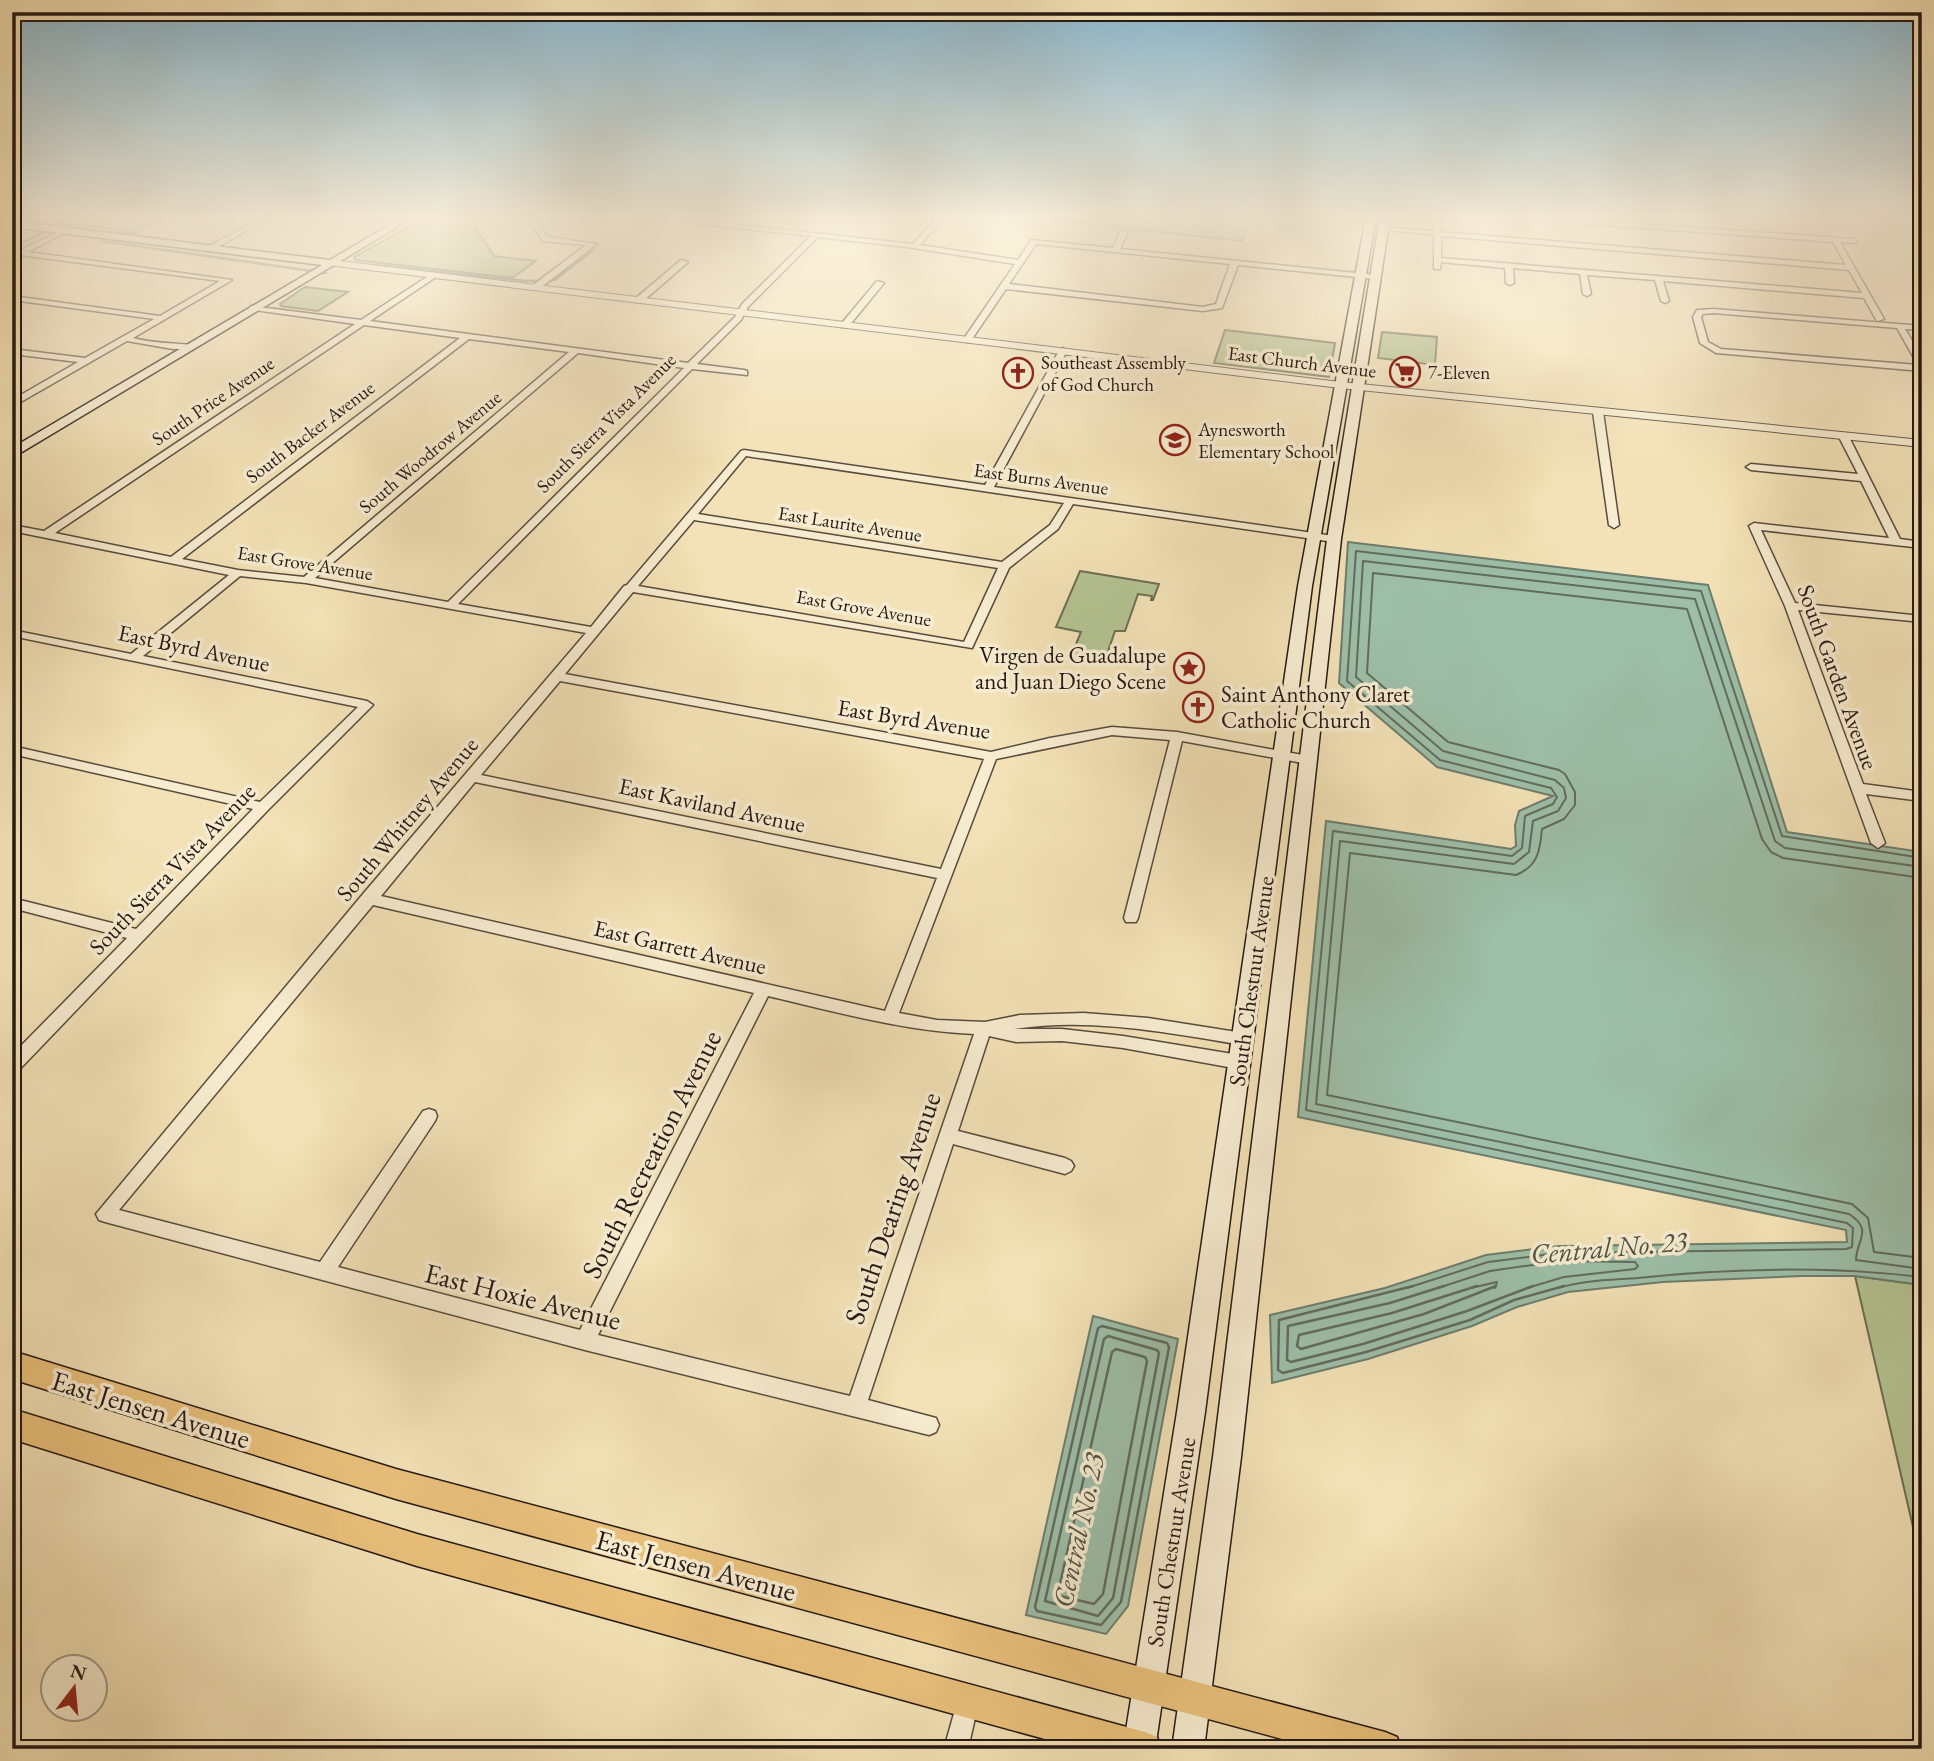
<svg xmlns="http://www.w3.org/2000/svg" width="1934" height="1761" viewBox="0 0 1934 1761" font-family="'EB Garamond',serif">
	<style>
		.green { fill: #b5c493; stroke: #6d6e54; stroke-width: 2 }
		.water { fill: #9dbfa9; stroke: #6d7d6d; stroke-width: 2 }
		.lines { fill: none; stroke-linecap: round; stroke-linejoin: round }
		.shore-far1 { stroke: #616c5e; stroke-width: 2 }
		.shore { stroke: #616c5e; stroke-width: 2.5 }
		.stream { stroke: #6d7d6d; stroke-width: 2.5 }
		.minor-casing { stroke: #584b3d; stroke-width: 3 }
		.tertiary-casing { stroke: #584b3d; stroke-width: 2 }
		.secondary-casing { stroke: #251914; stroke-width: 3 }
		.primary-casing { stroke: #251914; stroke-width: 3 }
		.minor { fill: #f7ecd0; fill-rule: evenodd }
		.tertiary { fill: #f7ecd0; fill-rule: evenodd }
		.secondary { fill: #f7ecd0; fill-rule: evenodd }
		.primary { fill: #eac17c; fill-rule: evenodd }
		.labels { text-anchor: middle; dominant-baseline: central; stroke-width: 7; stroke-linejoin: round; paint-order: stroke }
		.far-poi-label { font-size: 19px; fill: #251914; stroke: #f7ecd0; text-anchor: start }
		.far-street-label { font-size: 19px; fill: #251914; stroke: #f7ecd0 }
		.street-label { font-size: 23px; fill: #251914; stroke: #f7ecd0 }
		.poi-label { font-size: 23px; fill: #251914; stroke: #f7ecd0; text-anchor: end }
		.near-street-label { font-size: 28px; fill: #251914; stroke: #f7ecd0 }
		.near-water-label { font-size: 28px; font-style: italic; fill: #4f5348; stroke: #f7ecd0 }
	</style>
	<rect width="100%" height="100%" fill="#f3e2b7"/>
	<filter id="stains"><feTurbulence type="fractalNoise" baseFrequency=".00286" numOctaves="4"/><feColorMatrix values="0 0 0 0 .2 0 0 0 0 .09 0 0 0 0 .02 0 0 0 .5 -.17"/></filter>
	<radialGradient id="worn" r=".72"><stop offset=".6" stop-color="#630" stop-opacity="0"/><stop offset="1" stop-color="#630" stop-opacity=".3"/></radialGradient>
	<g class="green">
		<path d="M 12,217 L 166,217 L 134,232 Z"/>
		<path d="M 427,217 L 469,217 L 494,256 L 536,261 L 512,278 L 355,260 L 354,257 Z"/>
		<path d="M 1058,217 L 1210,217 L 1249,220 L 1242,241 L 1055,221 Z"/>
		<path d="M 305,287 L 348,292 L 318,311 L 281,306 L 280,304 Z"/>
		<path d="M 1225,330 L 1335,343 L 1329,377 L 1214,363 Z"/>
		<path d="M 1382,332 L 1437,337 L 1435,365 L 1378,358 Z"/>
		<path d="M 1080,571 L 1159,584 L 1153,600 L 1151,600 L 1152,596 L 1138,594 L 1125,631 L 1115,631 L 1105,660 L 1072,654 L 1081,632 L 1056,627 Z"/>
		<path d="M 1855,1276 L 1922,1285 L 1922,1566 Z"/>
	</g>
	<g class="water">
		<path d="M 1348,542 L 1708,585 L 1787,832 L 1922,852 L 1922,1285 L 1855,1276 L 1801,1276 L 1663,1282 L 1568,1292 L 1517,1307 L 1472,1326 L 1368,1359 L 1272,1383 L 1270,1315 L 1385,1288 L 1486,1255 L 1559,1246 L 1847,1242 L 1846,1230 L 1298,1117 L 1326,821 L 1511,849 L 1516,846 L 1515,825 L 1519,811 L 1553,796 L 1437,767 L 1339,683 Z"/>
		<path d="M 1093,1316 L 1178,1339 L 1128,1606 L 1106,1634 L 1026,1615 Z"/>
	</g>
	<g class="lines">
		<g class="shore-far1">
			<path d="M 1922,867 L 1785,848 L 1775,841 L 1695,599 L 1363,561 L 1356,677 L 1443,751 L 1555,780 L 1564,788 L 1566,798 L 1558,811 L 1533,821 L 1529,852 L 1514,864 L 1340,841 L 1316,1104 L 1849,1214 C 1874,1230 1856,1241 1856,1260 L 1922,1269"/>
			<path d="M 1922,878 L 1783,858 L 1771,852 L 1762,839 L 1687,609 L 1373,573 L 1367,673 L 1448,742 L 1559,770 L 1565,774 L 1575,792 L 1575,805 L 1564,819 L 1542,829 C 1540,851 1538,866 1516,875 L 1350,853 L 1327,1095 L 1852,1204 L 1868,1218 L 1874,1252 L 1922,1258"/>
			<path d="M 1407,1288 L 1488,1262 L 1559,1253 L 1846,1249 L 1852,1247 L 1853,1228 L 1847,1223 L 1306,1110 L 1333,831 L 1512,856 L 1522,848 L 1525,816 L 1553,804 L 1557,797 L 1551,788 L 1440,760 L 1347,681 L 1356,551 L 1701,591 L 1782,836 L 1922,858"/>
			<path d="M 1438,1288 L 1490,1271 L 1560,1261 L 1635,1262 L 1638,1266 L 1635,1269 L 1564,1277 L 1527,1288"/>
			<path d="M 1471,1288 L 1497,1282 L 1495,1288"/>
			<path d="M 1558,1288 C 1583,1280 1612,1280 1638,1278 C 1732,1268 1828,1266 1922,1277"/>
		</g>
		<g class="shore">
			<path d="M 1413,1286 L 1279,1320 L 1278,1370 L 1283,1373 L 1366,1352 L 1470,1320 L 1514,1300 L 1564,1286"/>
			<path d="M 1444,1286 L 1390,1303 L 1288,1326 L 1287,1360 L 1291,1362 L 1363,1344 L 1467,1311 L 1533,1286"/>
			<path d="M 1477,1286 L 1392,1313 L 1299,1335 L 1297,1346 L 1301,1349 L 1424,1314 L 1496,1286"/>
			<path d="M 1102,1326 L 1167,1343 L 1169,1347 L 1121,1602 L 1101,1625 L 1037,1611 L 1035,1607 L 1098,1328 Z"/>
			<path d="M 1108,1336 L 1157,1350 L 1159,1353 L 1113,1598 L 1098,1616 L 1045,1601 L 1104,1339 Z"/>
			<path d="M 1116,1349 L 1145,1357 L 1147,1361 L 1103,1594 L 1094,1604 L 1060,1596 L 1058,1593 L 1112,1352 Z"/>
		</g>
		<g class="stream">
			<path d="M 45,232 L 104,238"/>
			<path d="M 106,233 L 137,233"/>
			<path d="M 101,241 L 326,273"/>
			<path d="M 12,247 L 47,231"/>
			<path d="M 374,265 L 526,281 L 555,280 L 592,251"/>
		</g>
		<g class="minor-casing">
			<g id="minor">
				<path d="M 263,217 L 270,217 L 211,251 L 204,249 Z"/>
				<path d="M 526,217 L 532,217 L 548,237 L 597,244 L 539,289 L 533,289 L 533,285 L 586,245 L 543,241 Z"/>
				<path d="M 668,217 L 913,244 L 938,217 L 944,217 L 920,245 L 1018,260 L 1031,240 L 1113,248 L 1120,232 L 1124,230 L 1128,232 L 1120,249 L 1376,275 L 1380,277 L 1376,279 L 1238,265 L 1222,308 L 1203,311 L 1006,289 L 970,342 L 967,342 L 963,340 L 1015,264 L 907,247 L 818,237 L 748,307 L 741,320 L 697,364 L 744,370 L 747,371 L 747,375 L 692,369 L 458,604 L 591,627 L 624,586 L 627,585 L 741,451 L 744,450 L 985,485 L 1059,351 L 1063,348 L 1067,351 L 994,487 L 1334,536 L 1339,539 L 1334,542 L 1073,504 L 1058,529 L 1009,568 L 972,648 L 633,592 L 565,674 L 991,752 L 1050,738 L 1112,727 L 1177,732 L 1308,756 L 1314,760 L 1308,764 L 1182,741 L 1138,918 L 1136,922 L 1126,922 L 1124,918 L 1170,740 L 1112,735 L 996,759 L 899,1013 L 937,1020 L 985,1022 L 1020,1015 L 1084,1013 L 1148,1018 L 1243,1033 L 1249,1034 L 1251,1039 L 1249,1044 L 1243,1045 C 1169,1033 1090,1017 1014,1029 L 1062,1029 L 1123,1036 L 1239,1055 L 1245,1057 L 1247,1062 L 1245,1067 L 1239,1069 L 1123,1048 L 1062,1041 L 1016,1042 L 989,1036 L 958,1131 L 1065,1158 L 1071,1161 L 1074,1166 L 1071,1171 L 1065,1174 L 953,1144 L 868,1400 L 936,1418 L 939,1425 L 936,1432 L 929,1435 L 585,1350 L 105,1222 L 99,1220 L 96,1214 L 363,894 L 586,633 L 306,583 L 240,576 L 143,656 L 367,701 L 373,705 L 268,810 L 18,1071 L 12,1073 L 12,1055 L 127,938 L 12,908 L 12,898 L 136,929 L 253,809 L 12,754 L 12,746 L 260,802 L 358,707 L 12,636 L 12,630 L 131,654 L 229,575 L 12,531 L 12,525 L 44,531 L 355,324 L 254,310 L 250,308 L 251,306 L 361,320 L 433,273 L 436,273 L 436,277 L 370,321 L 688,363 L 735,317 L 742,304 L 811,236 L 700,224 ZM 1036,244 L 1230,264 L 1216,304 L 1203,307 L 1009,284 ZM 364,325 L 460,338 L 171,557 L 55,533 ZM 469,339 L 569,352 L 304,577 L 238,570 L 182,559 ZM 578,353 L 684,368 L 448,602 L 315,578 ZM 746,456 L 1064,503 L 1050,525 L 1002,562 L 698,514 ZM 694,520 L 998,568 L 964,642 L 638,586 ZM 560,681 L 984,759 L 941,869 L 481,775 ZM 475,782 L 937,878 L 885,1011 L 381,896 ZM 373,905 L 754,993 L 580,1330 L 338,1267 L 435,1121 L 437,1116 L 435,1111 L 429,1109 L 423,1111 L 320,1262 L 119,1210 ZM 768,996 C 836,1012 904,1031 974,1034 L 850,1396 L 598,1335 Z"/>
				<path d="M 1435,217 L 1441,217 L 1441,232 L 1846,265 L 1833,242 L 1522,219 L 1519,217 L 1545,217 L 1854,239 L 1857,243 L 1840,242 L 1884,319 L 1877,321 L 1864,298 L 1663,281 L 1669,301 L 1665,303 L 1661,301 L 1655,280 L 1587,275 L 1591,294 L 1587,296 L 1583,294 L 1580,274 L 1513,268 L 1514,283 L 1510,285 L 1506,283 L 1505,268 L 1441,262 L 1440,269 L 1434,269 L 1434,235 L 1379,229 L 1383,227 L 1434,231 ZM 1441,236 L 1849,270 L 1862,293 L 1441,258 Z"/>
				<path d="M 66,228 L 68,231 L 28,252 L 232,280 L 133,338 C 152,343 172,343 192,345 L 192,349 L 173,349 L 127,341 L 12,407 L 12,400 L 78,362 L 12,354 L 12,349 L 85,358 L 154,319 L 12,300 L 12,296 L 160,316 L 220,281 L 12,254 L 12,250 L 19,251 Z"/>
				<path d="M 681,260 L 688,262 L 642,302 L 636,302 L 636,298 Z"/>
				<path d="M 877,281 L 884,283 L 848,327 L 842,327 L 842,323 Z"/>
				<path d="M 1714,309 L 1922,326 L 1922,330 L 1905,329 L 1922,357 L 1922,371 L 1716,353 L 1700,343 L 1693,317 L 1697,310 ZM 1714,313 L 1897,328 L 1918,365 L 1721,349 L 1708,342 L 1701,317 L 1703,314 Z"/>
				<path d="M 1598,409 L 1603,412 L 1619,525 L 1614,528 L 1609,525 L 1593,412 Z"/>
				<path d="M 1844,434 L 1849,437 L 1900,539 L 1922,542 L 1922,548 L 1761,530 L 1795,603 L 1922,616 L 1922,622 L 1798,610 L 1863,784 L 1922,792 L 1922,801 L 1866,794 L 1885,843 L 1878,848 L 1871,843 L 1785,606 L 1749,526 L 1754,523 L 1889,538 L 1861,481 L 1751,470 L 1746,467 L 1751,464 L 1858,474 L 1839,437 Z"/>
				<path d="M 968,1689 L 976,1692 L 979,1700 L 968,1749 L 944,1749 L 960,1692 Z"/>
			</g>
		</g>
		<g class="tertiary-casing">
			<path id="tertiary" d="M 331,260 L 1340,382 L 1922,440 L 1922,447 L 1340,388 L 328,265 L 326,263 Z"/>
		</g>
		<g class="secondary-casing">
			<g id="secondary">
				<path d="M 403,217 L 414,217 L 12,458 L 12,448 L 322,265 L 12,227 L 12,221 L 330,260 Z"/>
				<path d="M 1366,217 L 1376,217 L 1312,586 L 1205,1412 L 1155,1749 L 1123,1749 L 1177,1412 L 1298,586 Z"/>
				<path d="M 1380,217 L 1390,217 L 1341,539 L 1241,1457 L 1204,1749 L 1172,1749 L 1213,1457 L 1327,539 Z"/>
			</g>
		</g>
		<g class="primary-casing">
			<g id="primary">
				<path d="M 12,1351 L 396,1469 L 1385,1732 L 1397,1737 L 1402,1749 L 1319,1749 L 396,1499 L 12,1379 Z"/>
				<path d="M 12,1409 L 417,1534 L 1145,1732 L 1157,1737 L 1162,1749 L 1081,1749 L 417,1566 L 12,1439 Z"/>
			</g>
		</g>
		<use href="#minor" class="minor"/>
		<use href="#tertiary" class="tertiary"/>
		<use href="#secondary" class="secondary"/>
		<use href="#primary" class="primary"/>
	</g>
	<linearGradient id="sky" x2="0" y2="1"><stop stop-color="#8ab8cf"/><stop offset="0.47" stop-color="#faf2df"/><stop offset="1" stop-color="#faf2df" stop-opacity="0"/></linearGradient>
	<rect width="1934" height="463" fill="url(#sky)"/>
	<defs>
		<g id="supermarket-ring" transform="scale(1.575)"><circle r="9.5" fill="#f7ecd0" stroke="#8f2418" stroke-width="1.5"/><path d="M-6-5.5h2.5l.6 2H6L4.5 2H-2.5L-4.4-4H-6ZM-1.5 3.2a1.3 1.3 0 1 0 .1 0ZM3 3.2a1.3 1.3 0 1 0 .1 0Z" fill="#8f2418"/></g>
		<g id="church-ring" transform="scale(1.575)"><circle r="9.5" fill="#f7ecd0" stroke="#8f2418" stroke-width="1.5"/><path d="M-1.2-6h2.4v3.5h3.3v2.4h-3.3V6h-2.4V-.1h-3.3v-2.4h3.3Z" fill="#8f2418"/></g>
		<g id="school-ring" transform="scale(1.575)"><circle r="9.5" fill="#f7ecd0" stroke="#8f2418" stroke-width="1.5"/><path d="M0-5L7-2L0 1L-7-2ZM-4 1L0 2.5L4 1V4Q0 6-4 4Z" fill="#8f2418"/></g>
		<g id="sight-ring" transform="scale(1.575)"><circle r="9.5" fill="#f7ecd0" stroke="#8f2418" stroke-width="1.5"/><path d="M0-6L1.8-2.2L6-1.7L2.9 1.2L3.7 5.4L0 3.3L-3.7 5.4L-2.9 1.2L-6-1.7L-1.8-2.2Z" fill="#8f2418"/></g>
	</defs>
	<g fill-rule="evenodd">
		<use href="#supermarket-ring" x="1405" y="372"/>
		<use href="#church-ring" x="1018" y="373"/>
		<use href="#school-ring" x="1175" y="440"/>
		<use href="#sight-ring" x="1189" y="668"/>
		<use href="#church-ring" x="1198" y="707"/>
	</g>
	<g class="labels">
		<g class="far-poi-label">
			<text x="1041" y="362">Southeast Assembly<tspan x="1041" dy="22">of God Church</tspan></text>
			<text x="1428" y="372">7-Eleven</text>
			<text x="1198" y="429">Aynesworth<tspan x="1198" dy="22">Elementary School</tspan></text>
		</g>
		<g class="far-street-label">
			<text transform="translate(1302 362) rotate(7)">East Church Avenue</text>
			<text transform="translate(213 401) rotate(-34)">South Price Avenue</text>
			<text transform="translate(606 423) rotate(-45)">South Sierra Vista Avenue</text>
			<text transform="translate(310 432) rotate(-37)">South Backer Avenue</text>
			<text transform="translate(430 452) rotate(-40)">South Woodrow Avenue</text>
			<text transform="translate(1041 479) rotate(8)">East Burns Avenue</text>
			<text transform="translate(850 524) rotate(9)">East Laurite Avenue</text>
			<text transform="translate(305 563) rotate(9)">East Grove Avenue</text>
			<text transform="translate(864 608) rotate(10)">East Grove Avenue</text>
		</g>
		<g class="street-label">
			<text transform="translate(194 648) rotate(12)">East Byrd Avenue</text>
			<text transform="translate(1838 677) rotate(70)">South Garden Avenue</text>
			<text transform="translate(914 719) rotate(9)">East Byrd Avenue</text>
			<text transform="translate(712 805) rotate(12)">East Kaviland Avenue</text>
			<text transform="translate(407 819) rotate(-50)">South Whitney Avenue</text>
			<text transform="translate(172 869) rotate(-46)">South Sierra Vista Avenue</text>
			<text transform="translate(680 947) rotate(13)">East Garrett Avenue</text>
			<text transform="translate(1251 981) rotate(-82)">South Chestnut Avenue</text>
			<text transform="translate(1171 1542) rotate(-81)">South Chestnut Avenue</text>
		</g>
		<g class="poi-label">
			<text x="1166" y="655">Virgen de Guadalupe<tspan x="1166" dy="26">and Juan Diego Scene</tspan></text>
			<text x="1221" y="694" text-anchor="start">Saint Anthony Claret<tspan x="1221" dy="26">Catholic Church</tspan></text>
		</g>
		<g class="near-street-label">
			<text transform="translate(651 1154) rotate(-63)">South Recreation Avenue</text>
			<text transform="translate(892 1208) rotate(-71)">South Dearing Avenue</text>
			<text transform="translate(523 1296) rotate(14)">East Hoxie Avenue</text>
			<text transform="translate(151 1409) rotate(17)">East Jensen Avenue</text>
			<text transform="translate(696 1565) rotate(15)">East Jensen Avenue</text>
		</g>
		<g class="near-water-label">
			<text transform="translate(1609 1247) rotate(-5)">Central No. 23</text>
			<text transform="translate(1078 1530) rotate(-78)">Central No. 23</text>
		</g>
	</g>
	<rect width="1934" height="1761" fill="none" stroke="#f3e2b7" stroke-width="42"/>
	<rect x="14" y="14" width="1906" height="1733" fill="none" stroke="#251914" stroke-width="3.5"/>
	<rect x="21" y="21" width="1892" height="1719" fill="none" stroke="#251914" stroke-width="2"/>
	<g transform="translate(74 1688) rotate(16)"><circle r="33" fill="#f7ecd0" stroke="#a39885" stroke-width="2"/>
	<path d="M0-5L12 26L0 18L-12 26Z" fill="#8f2418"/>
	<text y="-10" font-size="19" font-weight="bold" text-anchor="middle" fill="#251914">N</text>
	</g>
	<rect width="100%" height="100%" filter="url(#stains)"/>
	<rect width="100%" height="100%" fill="url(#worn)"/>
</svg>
